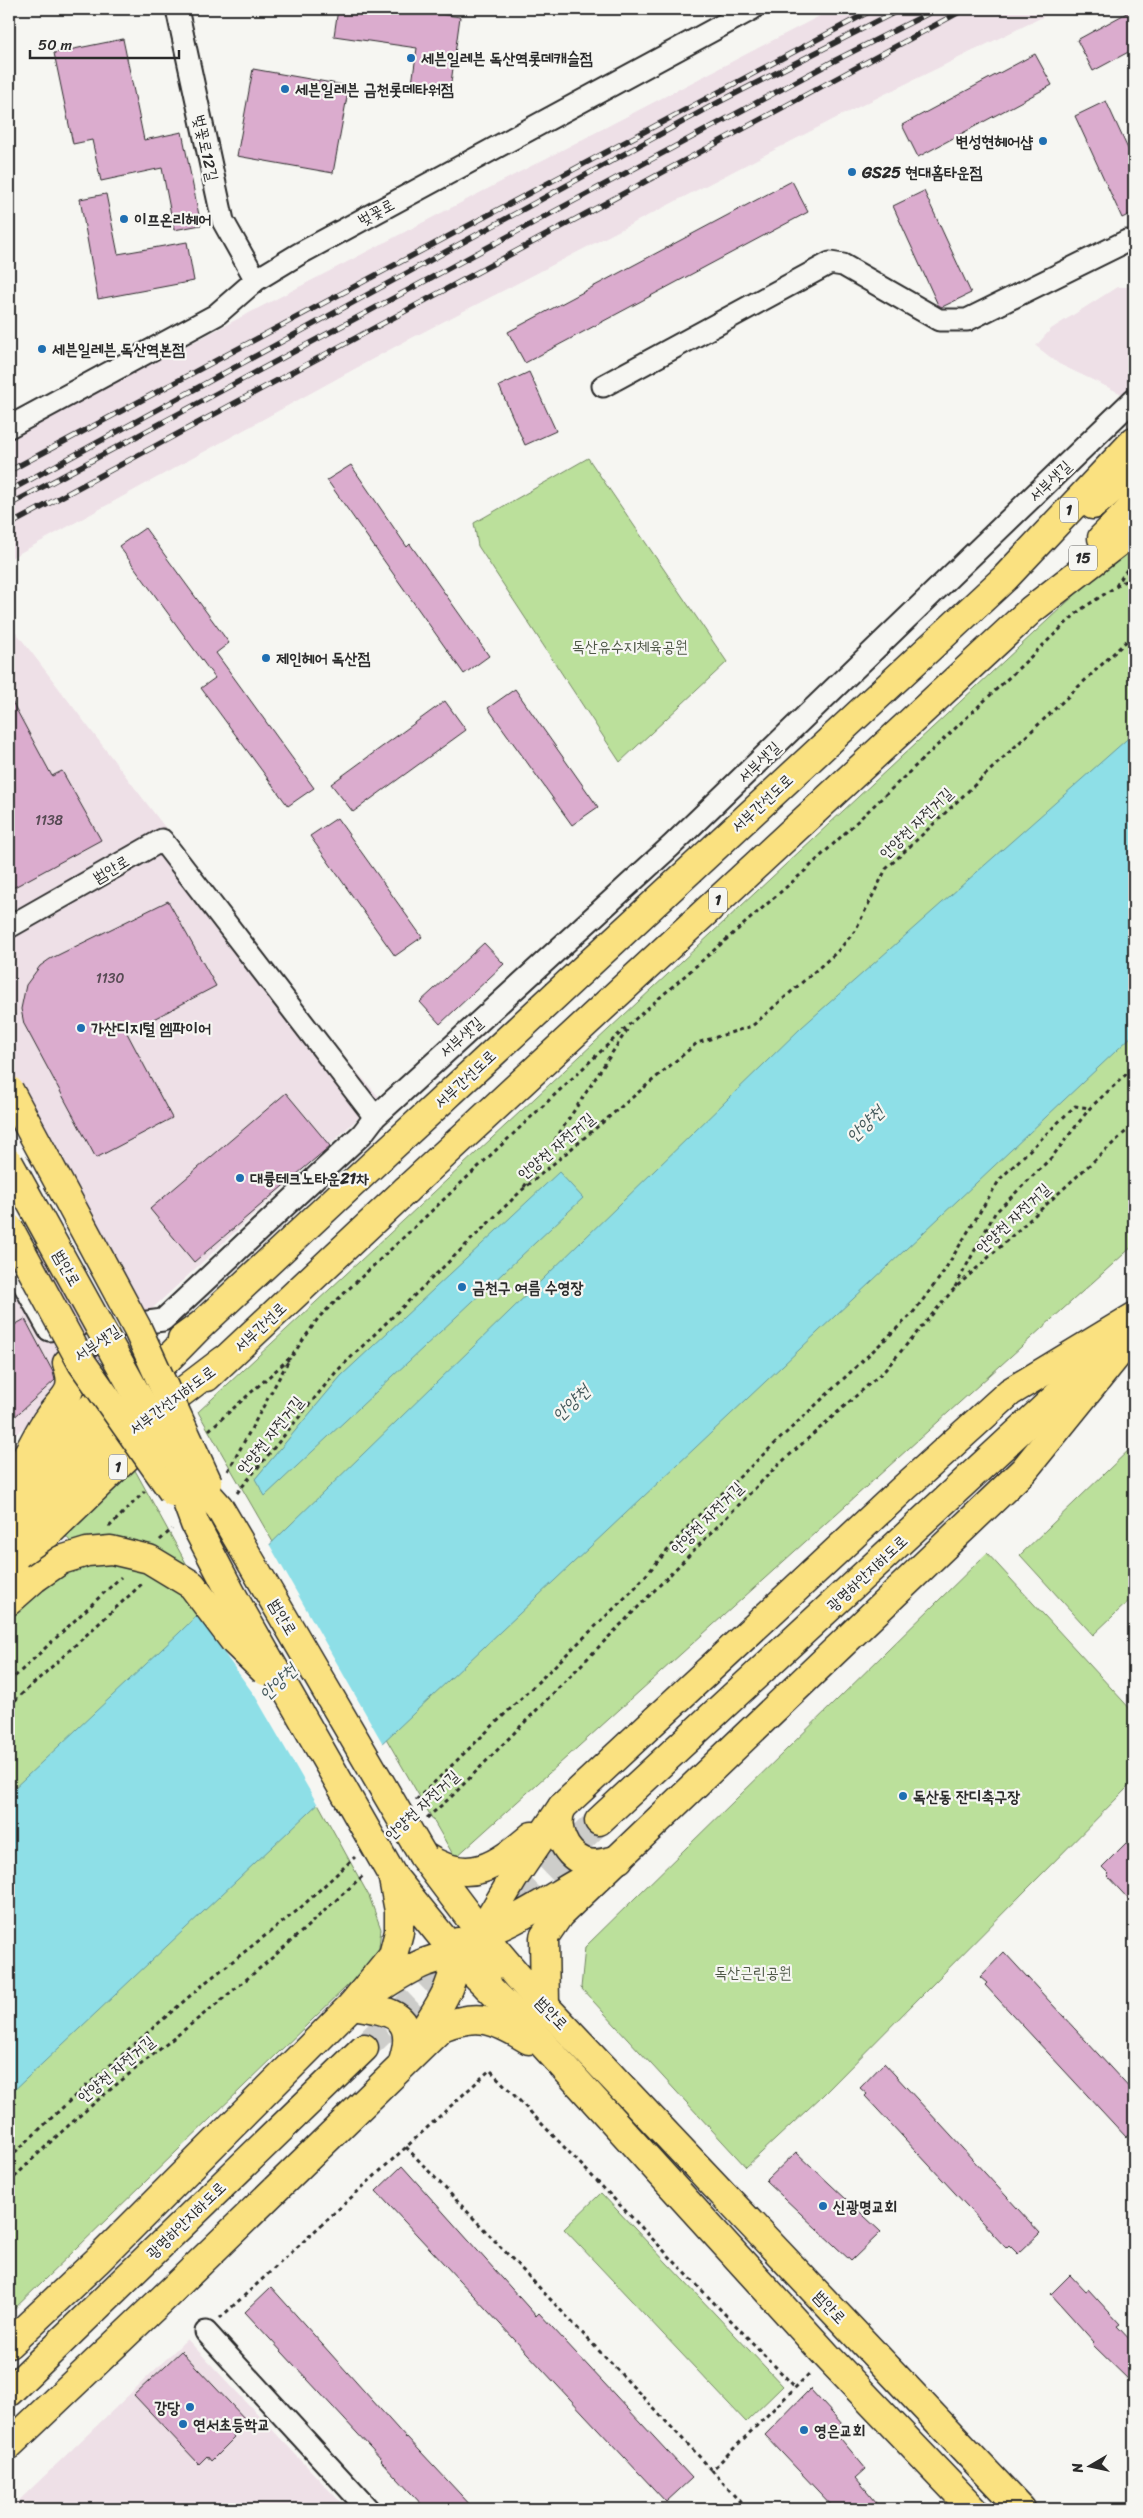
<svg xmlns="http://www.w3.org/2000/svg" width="1143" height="2518" viewBox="0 0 1143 2518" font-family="Sriracha,'Poor Story',sans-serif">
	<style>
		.built { fill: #eee0e7 }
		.green { fill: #bbe09b; stroke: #738663 }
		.water { fill: #8edfe7; stroke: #66979c }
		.pier { fill: #f6f6f2 }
		.building { fill: #dbacce; stroke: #2b2b2b }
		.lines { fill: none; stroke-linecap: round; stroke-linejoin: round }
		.major-tunnel { stroke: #cdcdca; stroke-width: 28; stroke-dasharray: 28 14; stroke-linecap: butt }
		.minor-casing { stroke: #2b2b2b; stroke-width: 25 }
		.major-casing { stroke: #2b2b2b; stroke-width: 31 }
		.highway-casing { stroke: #2b2b2b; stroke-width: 31 }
		.path { stroke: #2b2b2b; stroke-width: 3; stroke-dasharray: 4 4; stroke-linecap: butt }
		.minor { stroke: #f6f6f2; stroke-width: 21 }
		.major { stroke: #fae180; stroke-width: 28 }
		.highway { stroke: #fae180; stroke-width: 28 }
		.rail-casing { stroke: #2b2b2b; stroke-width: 5.5 }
		.rail { stroke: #f6f6f2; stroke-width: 4; stroke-dasharray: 11; stroke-linecap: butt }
		.major-bridge-casing { stroke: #2b2b2b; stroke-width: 31; stroke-linecap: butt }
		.major-bridge { stroke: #fae180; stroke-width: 28 }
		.poi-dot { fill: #1f6fb2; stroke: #f6f6f2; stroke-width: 2 }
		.labels { text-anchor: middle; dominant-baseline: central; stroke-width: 4.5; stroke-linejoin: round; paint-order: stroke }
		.number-label { font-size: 14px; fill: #574b54 }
		.shield { fill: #f6f6f2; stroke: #686867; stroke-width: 1 }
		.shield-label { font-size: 15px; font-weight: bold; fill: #2b2b2b }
		.poi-label { font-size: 16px; font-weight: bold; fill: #2b2b2b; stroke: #f6f6f2; text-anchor: start }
		.street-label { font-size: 16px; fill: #2b2b2b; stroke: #f6f6f2 }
		.park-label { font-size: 16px; fill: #4f5847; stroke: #f6f6f2 }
		.water-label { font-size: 18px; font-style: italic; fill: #44585a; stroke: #f6f6f2 }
	</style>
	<rect width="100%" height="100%" fill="#f6f6f2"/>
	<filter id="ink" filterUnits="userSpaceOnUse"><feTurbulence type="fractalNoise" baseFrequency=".02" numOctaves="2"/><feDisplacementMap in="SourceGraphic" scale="10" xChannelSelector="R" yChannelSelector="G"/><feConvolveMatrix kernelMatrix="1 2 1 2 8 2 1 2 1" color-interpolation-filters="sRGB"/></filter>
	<g filter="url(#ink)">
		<g class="built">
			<path d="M 833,9 L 1059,9 L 842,115 L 400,344 L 9,559 L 9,438 Z"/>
			<path d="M 1117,287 L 1134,287 L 1134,382 L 1122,394 L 1059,364 L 1036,346 L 1051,329 Z"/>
			<path d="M 9,623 L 315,1024 L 380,1098 L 9,1441 Z"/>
			<path d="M 187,2339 L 347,2509 L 10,2509 Z"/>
		</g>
		<g class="green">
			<path d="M 588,458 L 727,662 L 620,762 L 478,546 L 474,523 Z"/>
			<path d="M 1134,543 L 1134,1245 L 455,1858 L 198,1412 L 1078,592 Z"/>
			<path d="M 1134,1445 L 1134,1596 L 1093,1635 L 1020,1555 Z"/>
			<path d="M 131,1463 L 369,1896 L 381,1929 L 378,1956 L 9,2314 L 9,1606 L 36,1580 L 71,1542 L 62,1532 Z"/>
			<path d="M 987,1553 L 1134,1713 L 1134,1781 L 822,2096 L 746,2167 L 581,1988 L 585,1947 Z"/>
			<path d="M 601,2193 L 783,2386 L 746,2422 L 564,2229 Z"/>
		</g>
		<g class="water">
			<path d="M 1134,733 L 1134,1034 L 9,2095 L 9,1793 L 179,1633 L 802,1027 Z"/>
			<path d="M 559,1172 L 583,1198 L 265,1496 L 255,1479 L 341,1376 Z"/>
		</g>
		<path class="pier" d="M 268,1542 L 383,1744 L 318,1805 L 255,1696 L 195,1613 Z"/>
		<g class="building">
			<path d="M 338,9 L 405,9 L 460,17 L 450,90 L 412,84 L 417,48 L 334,36 Z"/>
			<path d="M 1134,9 L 1134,49 L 1093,71 L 1077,40 Z"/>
			<path d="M 123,39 L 144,140 L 182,132 L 201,225 L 174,230 L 162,168 L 101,181 L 92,140 L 73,144 L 54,53 Z"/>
			<path d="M 1035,54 L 1052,85 L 918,157 L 902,125 Z"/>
			<path d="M 253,69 L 349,86 L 333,173 L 237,156 Z"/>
			<path d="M 1106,101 L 1134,162 L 1134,212 L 1122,218 L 1075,116 Z"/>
			<path d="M 792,181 L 808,212 L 525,363 L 508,332 Z"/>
			<path d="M 924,191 L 971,293 L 942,307 L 938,305 L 893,206 Z"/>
			<path d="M 106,194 L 118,254 L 187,242 L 194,281 L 98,299 L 80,199 Z"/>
			<path d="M 529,372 L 556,431 L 525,445 L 499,386 Z"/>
			<path d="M 351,465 L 407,547 L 410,544 L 489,656 L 464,674 L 327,480 Z"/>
			<path d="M 145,528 L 229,643 L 216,653 L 314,788 L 288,806 L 201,688 L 215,678 L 119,546 Z"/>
			<path d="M 515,689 L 598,807 L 572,825 L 488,708 Z"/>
			<path d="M 9,696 L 52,776 L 62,771 L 101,840 L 9,890 Z"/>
			<path d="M 445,701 L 466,730 L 353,812 L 331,784 Z"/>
			<path d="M 337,818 L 422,937 L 395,956 L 310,836 Z"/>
			<path d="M 168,901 L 216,986 L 127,1033 L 172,1118 L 96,1158 L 24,1024 L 21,1009 L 26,985 L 40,966 L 50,959 Z"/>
			<path d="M 484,943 L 504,964 L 440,1024 L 420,1002 Z"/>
			<path d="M 286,1093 L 330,1146 L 194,1262 L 150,1209 Z"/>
			<path d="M 25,1319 L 53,1372 L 55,1380 L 9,1422 L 9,1328 Z"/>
			<path d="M 1126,1843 L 1134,1852 L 1134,1905 L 1107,1876 L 1109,1874 L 1102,1867 Z"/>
			<path d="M 1004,1952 L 1134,2093 L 1134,2129 L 1126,2137 L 985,1985 L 987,1983 L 980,1977 Z"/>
			<path d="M 884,2063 L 1040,2233 L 1018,2254 L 1009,2245 L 1006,2248 L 865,2096 L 867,2094 L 860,2088 Z"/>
			<path d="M 796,2152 L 881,2232 L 851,2261 L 766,2181 Z"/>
			<path d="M 402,2166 L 536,2316 L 539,2313 L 692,2478 L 666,2502 L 376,2191 Z"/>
			<path d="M 1070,2275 L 1085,2291 L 1088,2289 L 1120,2324 L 1117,2326 L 1134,2344 L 1134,2385 L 1092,2344 L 1094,2342 L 1051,2294 Z"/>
			<path d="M 271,2287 L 406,2438 L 407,2437 L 474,2509 L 426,2509 L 381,2461 L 382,2460 L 245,2312 Z"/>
			<path d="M 181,2351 L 246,2420 L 232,2433 L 234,2438 L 211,2461 L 207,2456 L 199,2464 L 134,2395 Z"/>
			<path d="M 810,2389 L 844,2426 L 836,2433 L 866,2469 L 856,2478 L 882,2509 L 835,2509 L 765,2435 Z"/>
		</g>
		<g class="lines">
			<path class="major-tunnel" d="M 364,2048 L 599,1821"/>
			<g class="minor-casing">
				<g id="minor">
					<path d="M 177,9 L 223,221 L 256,280"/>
					<path d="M 603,386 L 830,263 L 843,265 L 939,320 L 967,320 L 1127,241 L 1134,241"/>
					<path d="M 9,427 L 216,315 L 256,280 L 299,254 L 752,9"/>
					<path d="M 9,927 L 162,840 L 375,1117"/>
					<path d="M 9,1127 L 117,1326"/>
					<path d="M 9,1205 L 28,1240"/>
					<path d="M 9,1258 L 49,1330"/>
					<path d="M 66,1361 L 67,1363 L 117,1326 L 163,1320 L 362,1134 L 375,1117 L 671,846 L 1134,399"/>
					<path d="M 206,2332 L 368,2509"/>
				</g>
			</g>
			<g class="major-casing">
				<g id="major">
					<path d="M 182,1339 L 201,1325 L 381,1157"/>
					<path d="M 207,1377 L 406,1190"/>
					<path d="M 27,1455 C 34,1443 40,1429 49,1417 C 65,1395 77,1393 67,1363"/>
					<path d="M 9,1481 L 92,1407 L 148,1365"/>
					<path d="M 9,1571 L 156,1429"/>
					<path d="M 9,1601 L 35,1578"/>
					<path d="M 562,1807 C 553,1826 563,1853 584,1862 C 596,1866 608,1862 619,1859"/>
					<path d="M 599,1821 L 1096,1360"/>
					<path d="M 423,1856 L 481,1933 L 527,1987 L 1021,2509"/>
					<path d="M 425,1857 C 469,1886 497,1866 532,1836"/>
					<path d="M 392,1875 L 460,1959 L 522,2021 L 827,2356 L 973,2509"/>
					<path d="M 475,1933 C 499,1934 555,1895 579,1882"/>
					<path d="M 488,1987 L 482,1960 L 481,1933 L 513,1879 L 562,1807 L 905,1487 L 1010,1392 L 1134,1317"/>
					<path d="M 370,1994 C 402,1974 433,1949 472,1958"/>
					<path d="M 352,2005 C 391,2011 418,2014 403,2062"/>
					<path d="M 545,2006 L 544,1937 L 559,1915 L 1024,1470 L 1134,1334"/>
					<path d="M 418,2039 C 441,2003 456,1985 458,1942"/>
					<path d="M 9,2344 L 97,2261 L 352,2005 L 393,1955 L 399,1932 L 399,1911 L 393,1879"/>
					<path d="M 9,2392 L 364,2048"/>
					<path d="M 9,2445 L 171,2291 L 442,2027 C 479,2012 496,2020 529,2040"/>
				</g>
			</g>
			<g class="highway-casing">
				<g id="highway">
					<path d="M 1093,505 L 1134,471"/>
					<path d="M 1102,538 L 1134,506"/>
					<path d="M 381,1157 L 1005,578 L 1134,441"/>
					<path d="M 406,1190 L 1031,610 L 1134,530"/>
					<path d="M 9,1511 L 93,1435 L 201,1325"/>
					<path d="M 9,1541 L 110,1447 L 224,1360"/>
				</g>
			</g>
			<g class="path">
				<path d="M 1116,586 L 1132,562"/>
				<path d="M 524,1187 L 629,1027"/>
				<path d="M 955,1287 L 995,1213 L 1052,1157 L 1090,1108 L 1134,1067"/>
				<path d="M 209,1430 L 292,1356 L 319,1317 L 633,1021 L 807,869 L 1080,610 L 1134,575"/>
				<path d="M 228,1471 L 290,1358"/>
				<path d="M 237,1493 L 336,1372 L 521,1191 L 697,1043 L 752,1026 L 837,952 L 855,931 L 886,869 L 1134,634"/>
				<path d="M 109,1527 L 145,1491"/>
				<path d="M 160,1540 L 172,1529"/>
				<path d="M 9,1682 L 121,1577"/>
				<path d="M 9,1706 L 144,1582"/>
				<path d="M 416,1800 L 633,1590 L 694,1520 L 912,1314 L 941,1276 L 1000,1179 L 1075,1106 L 1090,1108"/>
				<path d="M 427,1818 L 452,1796 L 775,1468 L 885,1370 L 953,1290 L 1134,1124"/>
				<path d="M 406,2147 L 712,2470"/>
				<path d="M 9,2158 L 77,2094 L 206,1982 L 298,1910 L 355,1857"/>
				<path d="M 9,2183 C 85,2103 176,2039 260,1968 C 296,1938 330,1905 365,1874"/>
				<path d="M 220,2318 L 490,2070 L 795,2387"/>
				<path d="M 746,2509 L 712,2470 L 811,2372"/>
			</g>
			<use href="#minor" class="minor"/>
			<use href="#major" class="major"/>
			<use href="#highway" class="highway"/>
			<g class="rail-casing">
				<g id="rail">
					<path d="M 9,471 L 874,9"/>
					<path d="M 9,491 L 719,102 L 901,9"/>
					<path d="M 9,505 L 832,62 L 937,9"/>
					<path d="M 9,525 L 965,9"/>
				</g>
			</g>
			<use href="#rail" class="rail"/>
			<g class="major-bridge-casing">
				<g id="major-bridge">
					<path d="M 9,1090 L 137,1328 L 208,1483"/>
					<path d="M 9,1163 L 168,1451 L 195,1524 L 231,1593 L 392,1875"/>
					<path d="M 9,1228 L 82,1363 L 173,1492"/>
					<path d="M 178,1461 L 219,1507 L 423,1856"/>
					<path d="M 35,1578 L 61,1560 L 87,1552 L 111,1550 L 149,1559 L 192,1585 L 235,1642 L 265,1671"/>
				</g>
			</g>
			<use href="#major-bridge" class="major-bridge"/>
		</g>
	</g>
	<g class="poi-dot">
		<circle cx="411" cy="58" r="5"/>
		<circle cx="285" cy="89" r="5"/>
		<circle cx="1043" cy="141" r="5"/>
		<circle cx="852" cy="172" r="5"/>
		<circle cx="124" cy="219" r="5"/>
		<circle cx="42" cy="349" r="5"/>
		<circle cx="266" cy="658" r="5"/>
		<circle cx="81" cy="1028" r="5"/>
		<circle cx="240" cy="1178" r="5"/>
		<circle cx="462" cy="1287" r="5"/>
		<circle cx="903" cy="1796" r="5"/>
		<circle cx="823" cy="2206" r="5"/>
		<circle cx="190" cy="2407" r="5"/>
		<circle cx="183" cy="2424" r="5"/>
		<circle cx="804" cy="2430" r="5"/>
	</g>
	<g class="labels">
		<g class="number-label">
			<text x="49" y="820">1138</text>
			<text x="110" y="978">1130</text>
		</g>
		<g class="shield">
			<rect x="1060" y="497.5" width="18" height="25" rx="4"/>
			<rect x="1069" y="545.5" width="28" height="25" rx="4"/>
			<rect x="709" y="887.5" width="18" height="25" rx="4"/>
			<rect x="109" y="1454.5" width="18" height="25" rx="4"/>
		</g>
		<g class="shield-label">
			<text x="1069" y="510">1</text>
			<text x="1083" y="558">15</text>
			<text x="718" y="900">1</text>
			<text x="118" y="1467">1</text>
		</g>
		<g class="poi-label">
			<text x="421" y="58">세븐일레븐 독산역롯데캐슬점</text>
			<text x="295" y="89">세븐일레븐 금천롯데타워점</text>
			<text x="1033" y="141" text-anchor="end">변성현헤어샵</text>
			<text x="862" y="172">GS25 현대홈타운점</text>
			<text x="134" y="219">이프온리헤어</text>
			<text x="52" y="349">세븐일레븐 독산역본점</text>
			<text x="276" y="658">제인헤어 독산점</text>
			<text x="91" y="1028">가산디지털 엠파이어</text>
			<text x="250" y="1178">대륭테크노타운21차</text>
			<text x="472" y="1287">금천구 여름 수영장</text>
			<text x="913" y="1796">독산동 잔디축구장</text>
			<text x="833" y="2206">신광명교회</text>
			<text x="180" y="2407" text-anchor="end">강당</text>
			<text x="193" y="2424">연서초등학교</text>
			<text x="814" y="2430">영은교회</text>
		</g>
		<g class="street-label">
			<text transform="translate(206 148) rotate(78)">벚꽃로12길</text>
			<text transform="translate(376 212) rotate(-28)">벚꽃로</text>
			<text transform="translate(1050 481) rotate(-44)">서부샛길</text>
			<text transform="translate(759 762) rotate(-44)">서부샛길</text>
			<text transform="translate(762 803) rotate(-43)">서부간선도로</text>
			<text transform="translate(916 823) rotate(-44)">안양천 자전거길</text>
			<text transform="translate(111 869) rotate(-30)">범안로</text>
			<text transform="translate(461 1037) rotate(-42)">서부샛길</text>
			<text transform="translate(465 1079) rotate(-43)">서부간선도로</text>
			<text transform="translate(556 1146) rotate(-40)">안양천 자전거길</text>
			<text transform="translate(1013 1218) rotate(-43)">안양천 자전거길</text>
			<text transform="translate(67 1268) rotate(61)">범안로</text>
			<text transform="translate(260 1327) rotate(-43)">서부간선로</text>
			<text transform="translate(97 1343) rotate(-34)">서부샛길</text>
			<text transform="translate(172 1400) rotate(-37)">서부간선지하도로</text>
			<text transform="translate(270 1435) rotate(-51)">안양천 자전거길</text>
			<text transform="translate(707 1518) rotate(-45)">안양천 자전거길</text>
			<text transform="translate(867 1573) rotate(-43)">광명하안지하도로</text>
			<text transform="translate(283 1617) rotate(60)">범안로</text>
			<text transform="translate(422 1805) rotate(-43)">안양천 자전거길</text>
			<text transform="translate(552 2013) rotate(47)">범안로</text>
			<text transform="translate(116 2069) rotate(-40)">안양천 자전거길</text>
			<text transform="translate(186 2220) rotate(-44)">광명하안지하도로</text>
			<text transform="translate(830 2307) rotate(47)">범안로</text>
		</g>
		<g class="park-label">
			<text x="630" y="646">독산유수지체육공원</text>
			<text x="753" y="1972">독산근린공원</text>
		</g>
		<g class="water-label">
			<text transform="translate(865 1124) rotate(-44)">안양천</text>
			<text transform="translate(571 1403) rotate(-44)">안양천</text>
			<text transform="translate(278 1682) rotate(-44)">안양천</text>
		</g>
	</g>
	<rect width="1143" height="2518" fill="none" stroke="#f6f6f2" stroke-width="30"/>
	<rect x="15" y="15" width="1113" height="2488" fill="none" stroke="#2b2b2b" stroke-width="2" filter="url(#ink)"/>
	<g transform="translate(1090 2466) rotate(261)" stroke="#f6f6f2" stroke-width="4" paint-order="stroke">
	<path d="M0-4L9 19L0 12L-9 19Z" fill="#2b2b2b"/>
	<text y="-8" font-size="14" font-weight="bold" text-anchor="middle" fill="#2b2b2b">N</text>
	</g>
	<path d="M30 50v8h149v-8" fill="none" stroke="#2b2b2b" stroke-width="2.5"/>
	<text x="38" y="50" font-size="15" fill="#2b2b2b" stroke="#f6f6f2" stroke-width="4" paint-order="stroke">50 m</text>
</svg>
